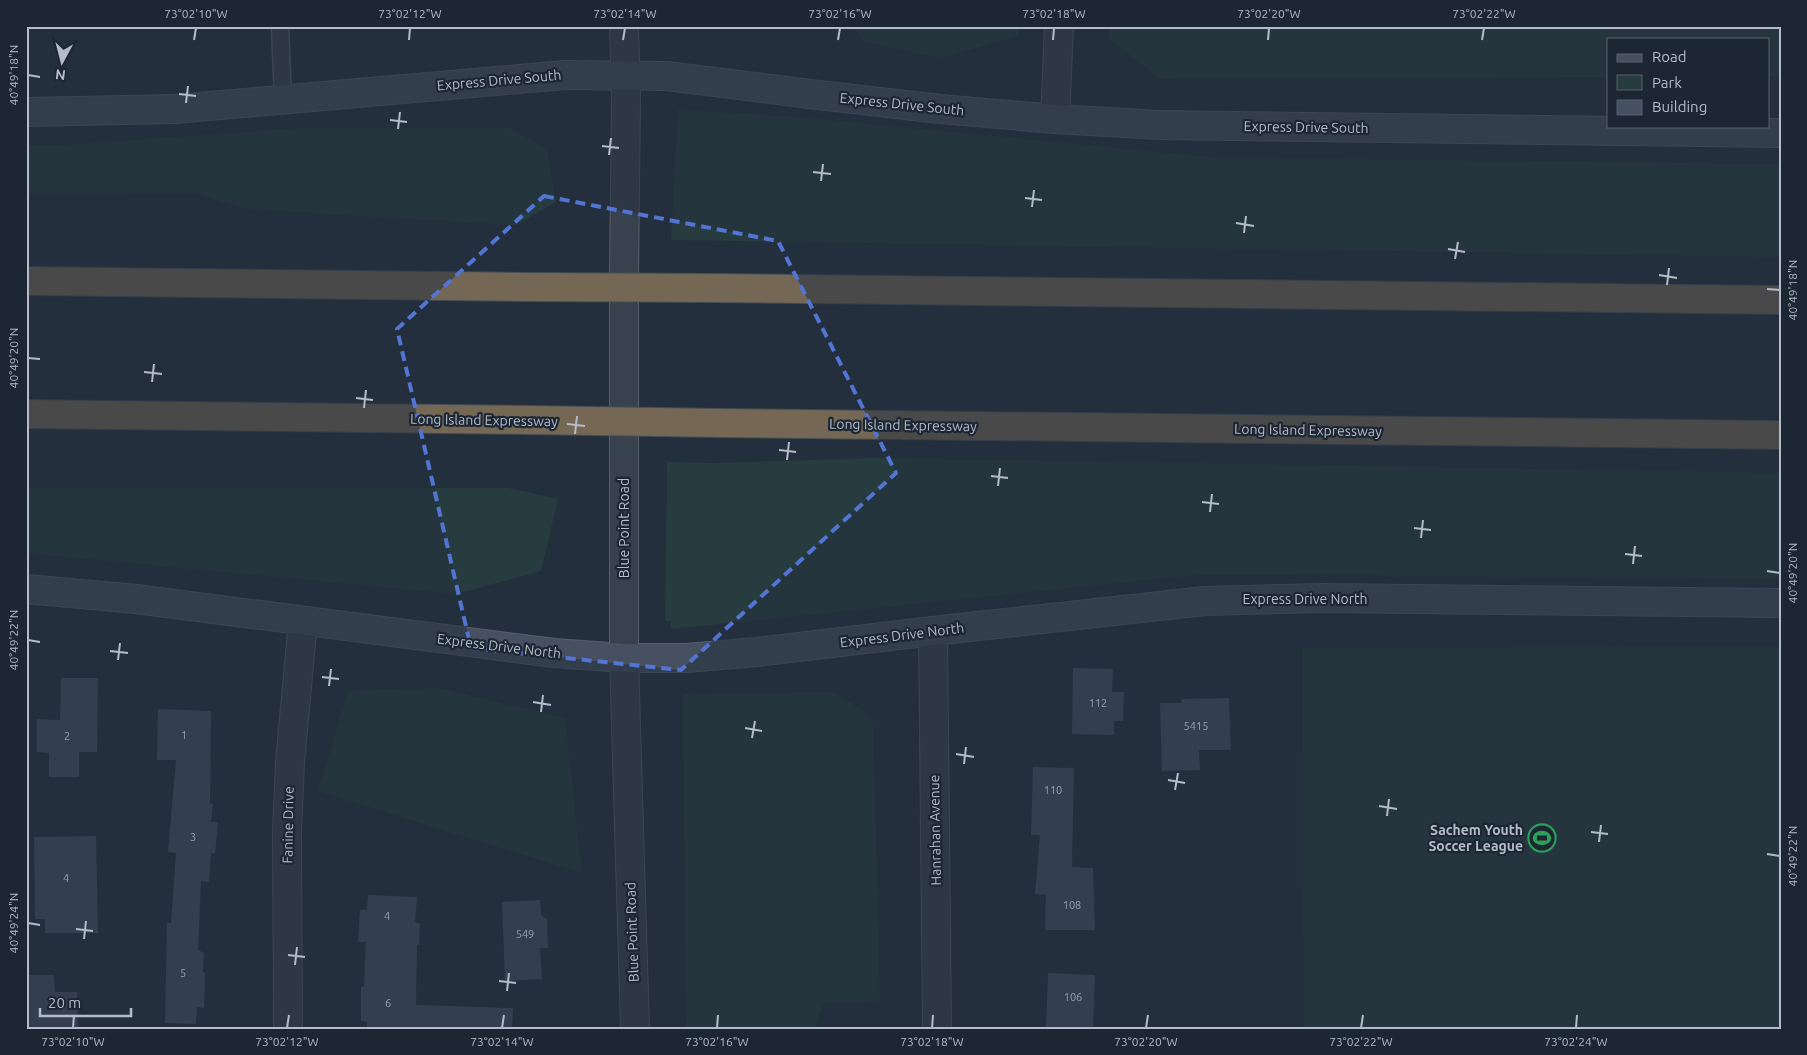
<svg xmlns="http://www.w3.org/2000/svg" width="1807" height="1055" viewBox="0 0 1807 1055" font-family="Ubuntu,sans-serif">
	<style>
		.green { fill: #263c3f }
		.building { fill: #455162 }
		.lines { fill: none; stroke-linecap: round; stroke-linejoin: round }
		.service-casing { stroke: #565f6c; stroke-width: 19 }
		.minor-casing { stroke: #565f6c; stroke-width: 30 }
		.tertiary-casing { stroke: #565f6c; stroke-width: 30 }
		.secondary-casing { stroke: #565f6c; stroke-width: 30 }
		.motorway-casing { stroke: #434c59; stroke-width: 30 }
		.service { stroke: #38414e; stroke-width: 16 }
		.minor { stroke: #38414e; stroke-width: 28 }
		.tertiary { stroke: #38414e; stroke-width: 28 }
		.secondary { stroke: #465061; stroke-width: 28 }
		.motorway { stroke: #746855; stroke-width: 28 }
		.motorway-bridge-casing { stroke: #434c59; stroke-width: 30; stroke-linecap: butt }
		.motorway-bridge { stroke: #746855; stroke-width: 28 }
		.marked { fill: none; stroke: #5274d3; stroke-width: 4; stroke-dasharray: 10 6; stroke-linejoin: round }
		.ticks { fill: none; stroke: #b4bcc9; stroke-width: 2 }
		.labels { text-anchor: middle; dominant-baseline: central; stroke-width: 4.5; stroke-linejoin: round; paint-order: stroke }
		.number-label { font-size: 11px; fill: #98a1af }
		.street-label { font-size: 14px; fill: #b4bcc9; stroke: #1d2633 }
		.poi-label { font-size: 14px; font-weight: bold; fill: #b4bcc9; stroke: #1d2633; text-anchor: end }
		.neatline { fill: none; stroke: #b4bcc9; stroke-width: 2 }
		.ticks-label { font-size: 12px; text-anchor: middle; fill: #b4bcc9 }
	</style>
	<rect width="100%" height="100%" fill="#242f3e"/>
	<g class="green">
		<path d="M 851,26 L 1019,26 L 1018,36 L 941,58 L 864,42 Z"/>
		<path d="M 1109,26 L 1781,26 L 1781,76 L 1768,76 L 1768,39 L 1608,39 L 1608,77 L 1159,78 L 1109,39 Z"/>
		<path d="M 678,110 L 786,116 L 1219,158 L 1781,164 L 1781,257 L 671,240 Z"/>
		<path d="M 305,128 L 509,128 L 547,149 L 556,202 L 516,225 L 247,209 L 195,193 L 26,194 L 26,146 L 51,146 Z"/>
		<path d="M 873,458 L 1781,473 L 1781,579 L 1205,574 L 671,629 L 671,621 L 665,621 L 667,462 L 715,463 Z"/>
		<path d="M 26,488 L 509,488 L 558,499 L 541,571 L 456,594 L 26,553 Z"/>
		<path d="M 1781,647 L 1781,1029 L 1304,1029 L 1302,648 Z"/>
		<path d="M 439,688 L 565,718 L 582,873 L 318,791 L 348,691 Z"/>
		<path d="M 835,692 L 873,718 L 880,1002 L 824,1003 L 815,1029 L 686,1029 L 683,694 Z"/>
	</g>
	<g class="building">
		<path d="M 1073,668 L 1113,669 L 1112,692 L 1124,692 L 1123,721 L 1114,721 L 1114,735 L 1072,734 Z"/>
		<path d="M 61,678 L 98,678 L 97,752 L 79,752 L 79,777 L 49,777 L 49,753 L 37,752 L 37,719 L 60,720 Z"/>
		<path d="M 1229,698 L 1231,750 L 1199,750 L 1200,770 L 1162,771 L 1160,703 L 1182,703 L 1181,699 Z"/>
		<path d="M 158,709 L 211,711 L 210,803 L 213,804 L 211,822 L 218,822 L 215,854 L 211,853 L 209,882 L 201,881 L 198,950 L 204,953 L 203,972 L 205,973 L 204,1008 L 197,1007 L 196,1024 L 165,1023 L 167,923 L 171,923 L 176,853 L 168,852 L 176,760 L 157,760 Z"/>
		<path d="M 1033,767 L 1074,768 L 1072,867 L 1093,868 L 1095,930 L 1045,930 L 1046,895 L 1035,894 L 1040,835 L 1031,835 Z"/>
		<path d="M 96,836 L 98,933 L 45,933 L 45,919 L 35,919 L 34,837 Z"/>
		<path d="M 368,895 L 417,897 L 415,922 L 420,924 L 419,945 L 417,945 L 416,1005 L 513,1008 L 512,1029 L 367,1029 L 367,1022 L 361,1021 L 361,987 L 364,987 L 366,942 L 358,942 L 360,910 L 367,910 Z"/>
		<path d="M 540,900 L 541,915 L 547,919 L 548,948 L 540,948 L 542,979 L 505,981 L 502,902 Z"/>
		<path d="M 1048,973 L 1095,975 L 1093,1029 L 1046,1029 Z"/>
		<path d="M 26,975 L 54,975 L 55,992 L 77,992 L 78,1029 L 26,1029 Z"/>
	</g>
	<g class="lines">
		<g class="service-casing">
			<path id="service" d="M 280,26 L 283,100"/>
		</g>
		<g class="minor-casing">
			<g id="minor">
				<path d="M 1055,119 L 1059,26"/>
				<path d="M 933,631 L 937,1029"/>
				<path d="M 288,1029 L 287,832 L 290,762 L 303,621"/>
			</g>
		</g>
		<g class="tertiary-casing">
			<path id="tertiary" d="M 624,26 L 626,99 L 624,275 L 624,658 L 635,1029"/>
		</g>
		<g class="secondary-casing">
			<g id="secondary">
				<path d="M 26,112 L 175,109 L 565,75 L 667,76 L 810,94 L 940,109 L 1055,119 L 1159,125 L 1781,133"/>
				<path d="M 26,589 L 136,599 L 554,653 L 624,658 L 686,658 L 757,652 L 933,631 L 1205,601 L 1321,598 L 1781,603"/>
			</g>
		</g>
		<g class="motorway-casing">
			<g id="motorway">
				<path d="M 26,281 L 525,287"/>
				<path d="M 714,288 L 1781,300"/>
				<path d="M 26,414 L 529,420"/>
				<path d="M 719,423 L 1781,435"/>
			</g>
		</g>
		<use href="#service" class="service"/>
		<use href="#minor" class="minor"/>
		<use href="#tertiary" class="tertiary"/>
		<use href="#secondary" class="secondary"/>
		<use href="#motorway" class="motorway"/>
		<g class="motorway-bridge-casing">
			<g id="motorway-bridge">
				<path d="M 525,287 L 714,288"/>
				<path d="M 529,420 L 719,423"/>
			</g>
		</g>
		<use href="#motorway-bridge" class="motorway-bridge"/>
	</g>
	<path d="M0 0H1807V1055H0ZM 544,196 L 778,241 L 896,473 L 681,670 L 471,648 L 397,329 Z" fill="#242f3e" fill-opacity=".55" fill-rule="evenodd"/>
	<path class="marked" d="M 544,196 L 778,241 L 896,473 L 681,670 L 471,648 L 397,329 Z"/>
	<path class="ticks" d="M 194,40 L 196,28M 409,40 L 410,28M 623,40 L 625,28M 838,40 L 840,28M 1053,40 L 1054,28M 1268,40 L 1269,28M 1482,40 L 1484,28M 28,75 L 40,77M 179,94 L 196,96M 186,103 L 188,86M 390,120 L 407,122M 398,129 L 400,112M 602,146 L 619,148M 609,155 L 611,138M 813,172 L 831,174M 821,181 L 823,164M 1025,198 L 1042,200M 1032,207 L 1034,190M 1236,223 L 1254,226M 1244,233 L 1246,216M 1448,249 L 1465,252M 1455,259 L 1458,242M 1659,275 L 1677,278M 1667,285 L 1669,268M 1767,289 L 1780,290M 28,358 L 40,359M 144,372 L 162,374M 152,382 L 154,364M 356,398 L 373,400M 364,408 L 366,390M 567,424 L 585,426M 575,434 L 577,416M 779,450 L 796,452M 787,460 L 789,442M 991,476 L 1008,478M 998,486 L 1000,468M 1202,502 L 1219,504M 1210,512 L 1212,494M 1414,528 L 1431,530M 1421,538 L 1423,520M 1625,554 L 1642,556M 1633,564 L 1635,546M 1767,571 L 1780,573M 28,640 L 40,642M 110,651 L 128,653M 118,660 L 120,643M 322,677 L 339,679M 329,686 L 331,669M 533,702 L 551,705M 541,712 L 543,695M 745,728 L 762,731M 752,738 L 755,721M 956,754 L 974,757M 964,764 L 966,747M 1168,780 L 1185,783M 1175,790 L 1178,773M 1379,806 L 1397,809M 1387,816 L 1389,799M 1591,832 L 1608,834M 1599,842 L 1601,825M 1767,854 L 1780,856M 28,923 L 40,925M 76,929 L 93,931M 84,939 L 86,921M 288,955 L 305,957M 295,965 L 297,947M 499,981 L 516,983M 507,991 L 509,973M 73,1028 L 74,1015M 287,1028 L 289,1015M 502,1028 L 504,1015M 717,1028 L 718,1015M 932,1028 L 933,1015M 1146,1028 L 1148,1015M 1361,1028 L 1363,1015M 1576,1028 L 1577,1015"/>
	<defs>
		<g id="stadium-ring" transform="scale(1.4375)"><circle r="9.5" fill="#1d2633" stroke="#2e9e5b" stroke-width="1.5"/><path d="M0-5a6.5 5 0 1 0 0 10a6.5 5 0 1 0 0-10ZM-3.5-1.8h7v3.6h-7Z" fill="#2e9e5b"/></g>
	</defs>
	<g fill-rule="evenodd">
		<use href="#stadium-ring" x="1542" y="838"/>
	</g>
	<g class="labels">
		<g class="number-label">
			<text x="1098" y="703">112</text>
			<text x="1196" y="726">5415</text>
			<text x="184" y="735">1</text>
			<text x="67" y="736">2</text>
			<text x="1053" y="790">110</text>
			<text x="193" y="837">3</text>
			<text x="66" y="878">4</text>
			<text x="1072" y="905">108</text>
			<text x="387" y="916">4</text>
			<text x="525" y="934">549</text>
			<text x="183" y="973">5</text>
			<text x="1073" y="997">106</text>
			<text x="388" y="1003">6</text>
		</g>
		<g class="street-label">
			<text transform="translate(499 80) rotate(-5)">Express Drive South</text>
			<text transform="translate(902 104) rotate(6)">Express Drive South</text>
			<text transform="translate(1306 127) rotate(1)">Express Drive South</text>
			<text transform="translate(484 420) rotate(1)">Long Island Expressway</text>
			<text transform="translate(903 425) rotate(1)">Long Island Expressway</text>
			<text transform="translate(1308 430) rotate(1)">Long Island Expressway</text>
			<text transform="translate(624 528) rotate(-90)">Blue Point Road</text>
			<text x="1305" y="599">Express Drive North</text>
			<text transform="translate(902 635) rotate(-7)">Express Drive North</text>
			<text transform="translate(499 646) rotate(7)">Express Drive North</text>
			<text transform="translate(288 825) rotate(-89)">Fanine Drive</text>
			<text transform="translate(935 830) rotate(-91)">Hanrahan Avenue</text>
			<text transform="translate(632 932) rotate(-92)">Blue Point Road</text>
		</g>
		<g class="poi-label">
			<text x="1523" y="830">Sachem Youth<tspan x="1523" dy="16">Soccer League</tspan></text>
		</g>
	</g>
	<rect width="1807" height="1055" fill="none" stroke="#1d2633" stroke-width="55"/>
	<rect x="1607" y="38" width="162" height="90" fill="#1d2633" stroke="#59626f"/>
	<rect x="1617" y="54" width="25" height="8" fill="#465061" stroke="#59626f"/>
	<text x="1652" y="62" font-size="15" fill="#b4bcc9">Road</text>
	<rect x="1617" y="75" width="25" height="15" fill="#263c3f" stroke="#59626f"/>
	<text x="1652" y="88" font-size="15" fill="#b4bcc9">Park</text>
	<rect x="1617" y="100" width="25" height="15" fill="#455162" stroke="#59626f"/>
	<text x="1652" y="112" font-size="15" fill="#b4bcc9">Building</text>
	<g transform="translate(62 62) rotate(187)" stroke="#1d2633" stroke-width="4" paint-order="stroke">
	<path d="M0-4L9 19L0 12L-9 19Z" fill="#b4bcc9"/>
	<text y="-8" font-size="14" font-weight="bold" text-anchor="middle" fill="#b4bcc9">N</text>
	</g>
	<path d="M40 1008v8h91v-8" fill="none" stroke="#b4bcc9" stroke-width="2.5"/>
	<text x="48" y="1008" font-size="15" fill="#b4bcc9" stroke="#1d2633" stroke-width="4" paint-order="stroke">20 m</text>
	<rect x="28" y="28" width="1752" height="1000" class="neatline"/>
	<g class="ticks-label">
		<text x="196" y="18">73°02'10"W</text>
		<text x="410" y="18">73°02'12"W</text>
		<text x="625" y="18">73°02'14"W</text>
		<text x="840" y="18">73°02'16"W</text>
		<text x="1054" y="18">73°02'18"W</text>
		<text x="1269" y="18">73°02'20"W</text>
		<text x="1484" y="18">73°02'22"W</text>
		<text transform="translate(14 75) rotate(-90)" y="4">40°49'18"N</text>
		<text transform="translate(1793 290) rotate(-90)" y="4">40°49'18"N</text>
		<text transform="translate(14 358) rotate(-90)" y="4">40°49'20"N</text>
		<text transform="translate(1793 573) rotate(-90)" y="4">40°49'20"N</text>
		<text transform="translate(14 640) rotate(-90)" y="4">40°49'22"N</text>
		<text transform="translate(1793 856) rotate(-90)" y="4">40°49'22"N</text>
		<text transform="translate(14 923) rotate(-90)" y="4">40°49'24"N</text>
		<text x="73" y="1046">73°02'10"W</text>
		<text x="287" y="1046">73°02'12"W</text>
		<text x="502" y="1046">73°02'14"W</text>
		<text x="717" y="1046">73°02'16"W</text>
		<text x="932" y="1046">73°02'18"W</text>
		<text x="1146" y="1046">73°02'20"W</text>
		<text x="1361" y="1046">73°02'22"W</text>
		<text x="1576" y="1046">73°02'24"W</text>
	</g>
</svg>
